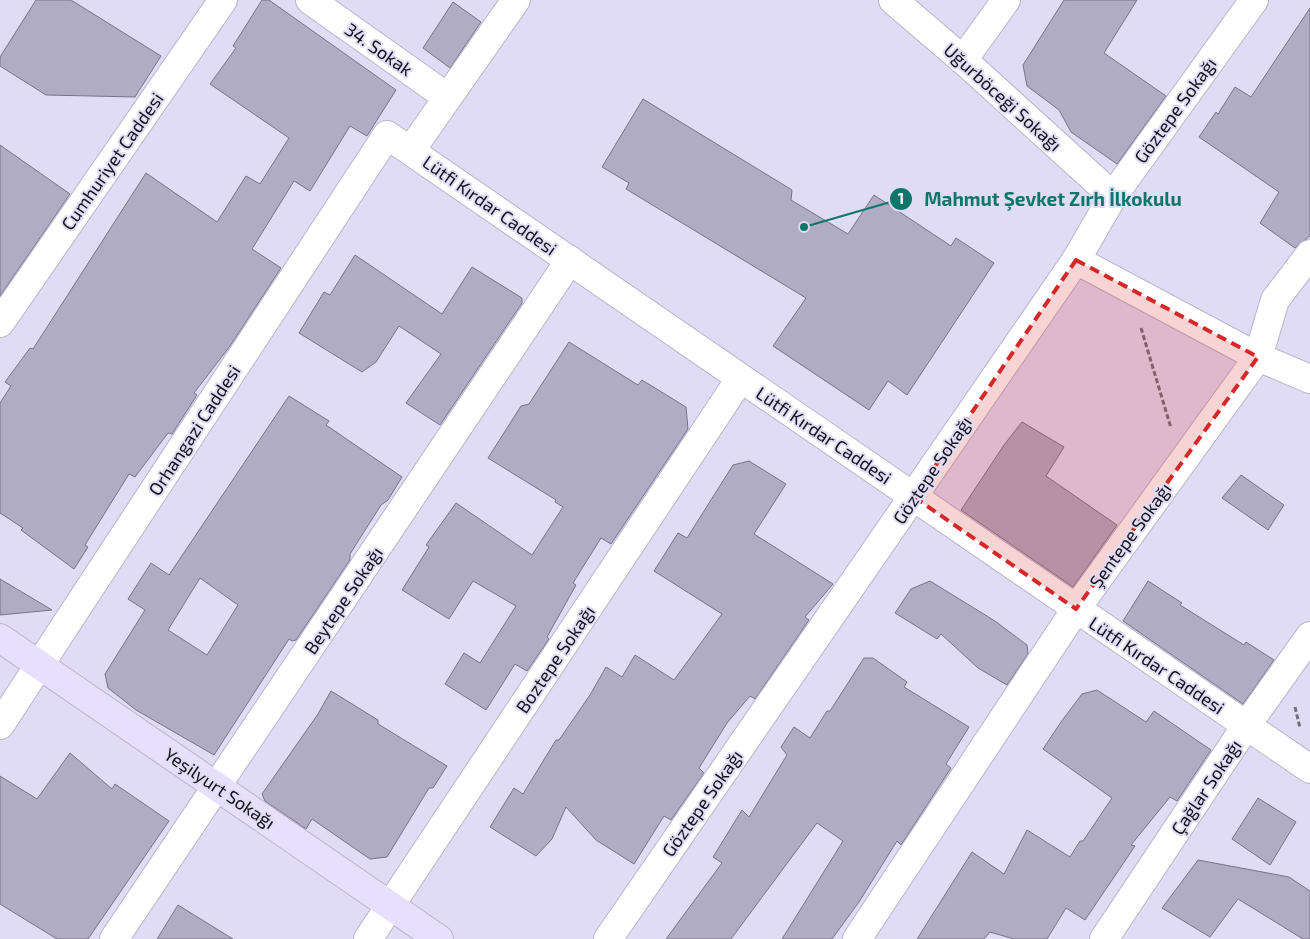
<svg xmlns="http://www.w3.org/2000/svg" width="1310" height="939" viewBox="0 0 1310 939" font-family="'Exo 2',sans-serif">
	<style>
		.building { fill: #b0acc4; stroke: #78738a; fill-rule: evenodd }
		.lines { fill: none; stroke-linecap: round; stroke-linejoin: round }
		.street-casing { stroke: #b8b4cc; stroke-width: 30 }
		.secondary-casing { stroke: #b8b4cc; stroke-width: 30 }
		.path { stroke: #716e7e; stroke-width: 3; stroke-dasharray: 5 2.5; stroke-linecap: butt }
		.street { stroke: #fff; stroke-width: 28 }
		.secondary { stroke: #e7e0fc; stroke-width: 28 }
		.marked { fill: #d62828; fill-opacity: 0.2; stroke: #d62828; stroke-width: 4; stroke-dasharray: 10 6; stroke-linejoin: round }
		.labels { text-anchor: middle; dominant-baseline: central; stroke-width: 4; stroke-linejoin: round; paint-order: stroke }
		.street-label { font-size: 18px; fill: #121119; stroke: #e1dcf5 }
		.leader { fill: none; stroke: #0f766e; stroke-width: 2 }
		.callout-dot { fill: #0f766e; stroke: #e1dcf5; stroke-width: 2 }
		.mark-label { font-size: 15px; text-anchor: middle; font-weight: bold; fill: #fff }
		.callout-label { font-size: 19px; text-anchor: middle; font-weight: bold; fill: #0f766e; stroke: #e1dcf5; stroke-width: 4; stroke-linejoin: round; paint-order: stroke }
	</style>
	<rect width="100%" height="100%" fill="#e1dcf5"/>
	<g class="building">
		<path d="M 36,0 L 71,0 L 161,56 L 135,97 L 46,95 L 0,66 L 0,57 Z"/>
		<path d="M 262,0 L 269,0 L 396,90 L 367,136 L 350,126 L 310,191 L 294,181 L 252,249 L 281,268 L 230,346 L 194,393 L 197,395 L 172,434 L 168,433 L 135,477 L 129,474 L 85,545 L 88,547 L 74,569 L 21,530 L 23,528 L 0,513 L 0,403 L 11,386 L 5,382 L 30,348 L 33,349 L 146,173 L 217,222 L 246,176 L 260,184 L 289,138 L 210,84 L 236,48 L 233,46 Z"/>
		<path d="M 1064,0 L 1137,0 L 1104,53 L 1166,96 L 1117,164 L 1071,132 L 1059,110 L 1027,86 L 1023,65 Z"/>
		<path d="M 453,2 L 481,22 L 450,68 L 423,48 Z"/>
		<path d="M 1310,8 L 1310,236 L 1295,248 L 1260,223 L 1279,192 L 1199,137 L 1216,112 L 1218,114 L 1235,87 L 1251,97 Z"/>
		<path d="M 643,99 L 792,190 L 791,200 L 848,234 L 874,195 L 951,246 L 956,238 L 994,263 L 907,395 L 888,381 L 869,410 L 773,346 L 806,298 L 626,189 L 629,183 L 602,167 Z"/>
		<path d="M 0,145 L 70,194 L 0,296 Z"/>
		<path d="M 355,255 L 442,314 L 472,267 L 522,298 L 522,303 L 440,425 L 406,403 L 441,354 L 399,326 L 376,362 L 362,372 L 299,333 L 324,292 L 330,295 Z"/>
		<path d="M 569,342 L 638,385 L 642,380 L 686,407 L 688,429 L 611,544 L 601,538 L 573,583 L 576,585 L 547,637 L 549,639 L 527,671 L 515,664 L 486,710 L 445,684 L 464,653 L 480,663 L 516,606 L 473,581 L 449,619 L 402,590 L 429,547 L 426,545 L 456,503 L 532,555 L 563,507 L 555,502 L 556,500 L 488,458 L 521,406 L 529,404 Z"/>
		<path d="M 289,396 L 329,421 L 326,425 L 402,477 L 388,500 L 381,505 L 350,554 L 350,560 L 296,640 L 292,641 L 289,639 L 214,755 L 136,710 L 108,688 L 105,674 L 145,610 L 128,599 L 151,563 L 169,575 ZM 200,578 L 238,605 L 207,655 L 168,630 Z"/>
		<path d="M 1022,422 L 1064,447 L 1046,476 L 1117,525 L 1073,587 L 961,510 L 1004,445 Z"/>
		<path d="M 749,461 L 786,484 L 754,534 L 833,584 L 805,617 L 809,620 L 755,699 L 750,696 L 727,723 L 699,768 L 704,773 L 671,820 L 664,816 L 634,864 L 596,840 L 566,807 L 552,839 L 536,856 L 490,827 L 514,788 L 523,794 L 556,740 L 559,740 L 590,695 L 606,667 L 622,677 L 635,655 L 674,680 L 722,614 L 654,571 L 678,533 L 687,538 L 733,465 Z"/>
		<path d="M 1241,475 L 1284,505 L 1268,530 L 1222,498 Z"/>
		<path d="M 0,579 L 52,610 L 0,615 Z"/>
		<path d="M 930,581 L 995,621 L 1027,645 L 1028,654 L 1007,685 L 978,668 L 941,634 L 937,639 L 895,613 L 911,589 Z"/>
		<path d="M 1148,581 L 1182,603 L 1180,605 L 1244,645 L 1246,642 L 1274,660 L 1243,704 L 1123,621 Z"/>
		<path d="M 864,658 L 873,658 L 907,682 L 904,687 L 969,727 L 946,764 L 951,768 L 901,845 L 897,841 L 859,902 L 832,939 L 782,939 L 843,841 L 817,823 L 731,939 L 666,939 L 722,863 L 713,857 L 742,810 L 749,817 L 779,768 L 787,755 L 781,747 L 794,727 L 810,738 L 827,711 L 830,711 Z"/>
		<path d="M 1097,690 L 1146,722 L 1154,711 L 1211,750 L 1177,801 L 1170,797 L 1131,845 L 1135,846 L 1085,920 L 1066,908 L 1047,939 L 1014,939 L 990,932 L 984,939 L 917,939 L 972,852 L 1004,874 L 1027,830 L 1070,857 L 1080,841 L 1083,841 L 1112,798 L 1043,749 L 1061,722 L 1082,694 Z"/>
		<path d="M 331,691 L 378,720 L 378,724 L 447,766 L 433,788 L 429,788 L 387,857 L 370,859 L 312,819 L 306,829 L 265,801 L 262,794 L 318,714 Z"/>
		<path d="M 70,753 L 112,789 L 115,784 L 169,821 L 88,939 L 57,939 L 0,904 L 0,776 L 37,799 Z"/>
		<path d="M 1258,798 L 1296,822 L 1270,865 L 1232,839 Z"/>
		<path d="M 1198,860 L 1289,877 L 1310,891 L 1310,939 L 1303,939 L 1238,899 L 1210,937 L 1162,908 Z"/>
		<path d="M 178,905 L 233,939 L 157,939 Z"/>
	</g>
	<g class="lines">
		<g class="street-casing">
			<g id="street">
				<path d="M 310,0 L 447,97"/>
				<path d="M 893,0 L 963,60 L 1113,196"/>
				<path d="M 963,60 L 1006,0"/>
				<path d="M 411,150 L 516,0"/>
				<path d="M 1076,260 L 1258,357 L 1310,379"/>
				<path d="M 0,323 L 223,0"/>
				<path d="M 0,725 L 387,135 L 1310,769"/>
				<path d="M 114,939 L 570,260"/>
				<path d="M 368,939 L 740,379"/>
				<path d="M 608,939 L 1076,260 L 1113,196 L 1254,0"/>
				<path d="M 857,939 L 1076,609 L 1258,357 L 1275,300 L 1310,254"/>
				<path d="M 1104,939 L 1246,726 L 1310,636"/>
			</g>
		</g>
		<g class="secondary-casing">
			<path id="secondary" d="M 0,638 L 439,939"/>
		</g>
		<g class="path">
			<path d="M 1141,328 L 1171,428"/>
			<path d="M 1295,707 L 1300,728"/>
		</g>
		<use href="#street" class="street"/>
		<use href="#secondary" class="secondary"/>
	</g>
	<path class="marked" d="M 1076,260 L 1258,357 L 1076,609 L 914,497 Z"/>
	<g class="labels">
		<g class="street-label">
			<text transform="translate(379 49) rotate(35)">34. Sokak</text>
			<text transform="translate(1003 97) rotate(42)">Uğurböceği Sokağı</text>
			<text transform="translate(1175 110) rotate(-54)">Göztepe Sokağı</text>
			<text transform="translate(112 161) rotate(-55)">Cumhuriyet Caddesi</text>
			<text transform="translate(490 205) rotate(35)">Lütfi Kırdar Caddesi</text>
			<text transform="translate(194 430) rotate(-57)">Orhangazi Caddesi</text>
			<text transform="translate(824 435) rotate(34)">Lütfi Kırdar Caddesi</text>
			<text transform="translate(932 470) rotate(-56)">Göztepe Sokağı</text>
			<text transform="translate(1130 535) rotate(-54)">Şentepe Sokağı</text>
			<text transform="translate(343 600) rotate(-56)">Beytepe Sokağı</text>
			<text transform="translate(555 659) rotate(-56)">Boztepe Sokağı</text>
			<text transform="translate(1157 665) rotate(34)">Lütfi Kırdar Caddesi</text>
			<text transform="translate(1206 787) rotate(-56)">Çağlar Sokağı</text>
			<text transform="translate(220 788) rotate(34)">Yeşilyurt Sokağı</text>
			<text transform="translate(702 803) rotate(-55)">Göztepe Sokağı</text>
		</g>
	</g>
	<path class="leader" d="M804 227L901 199"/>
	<g class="callout-dot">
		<circle cx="804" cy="227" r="5"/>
		<circle cx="901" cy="199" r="12"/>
	</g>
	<g class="mark-label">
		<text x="901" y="204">1</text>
	</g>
	<g class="callout-label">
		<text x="1053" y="206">Mahmut Şevket Zırh İlkokulu</text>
	</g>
</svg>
